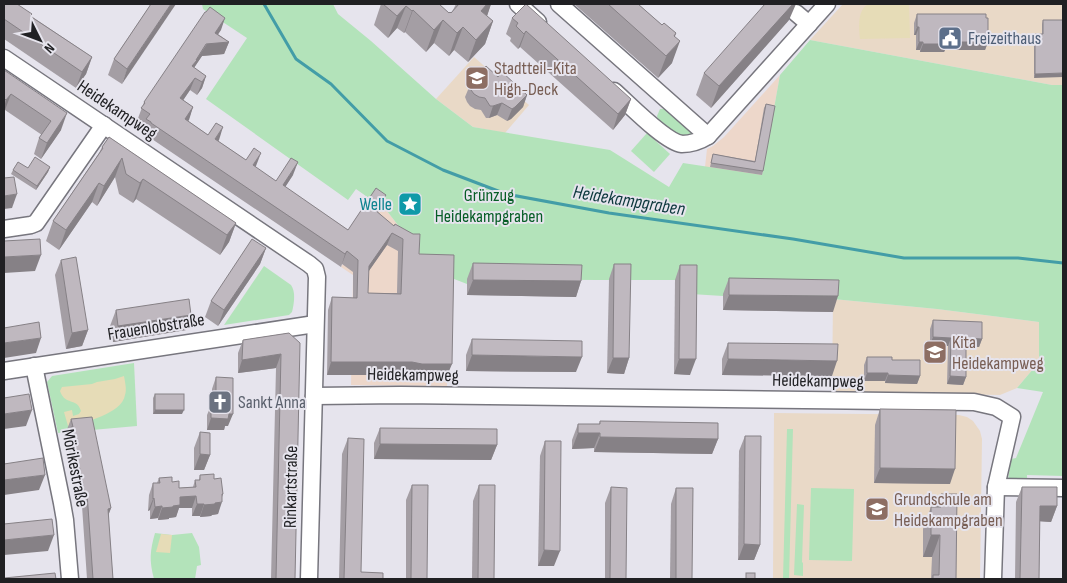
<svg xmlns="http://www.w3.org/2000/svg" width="1067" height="583" viewBox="0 0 1067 583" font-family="'Sofia Sans Condensed',sans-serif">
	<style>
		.industrial { fill: #edd7ca }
		.education { fill: #e9d9c7 }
		.green { fill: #b3e3ba }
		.sand { fill: #e6dcb7 }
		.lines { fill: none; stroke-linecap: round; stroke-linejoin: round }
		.stream { stroke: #439da7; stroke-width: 3 }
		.minor-casing { stroke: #77767e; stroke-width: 19 }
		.minor { stroke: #fff; stroke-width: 16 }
		.wall { fill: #a49ea4; fill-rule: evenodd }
		.shaded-wall { fill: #868186 }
		.building { fill: #bfb8bf; stroke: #868186; fill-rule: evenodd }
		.labels { text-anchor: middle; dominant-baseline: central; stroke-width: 4; stroke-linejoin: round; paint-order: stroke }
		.service-label { font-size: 18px; fill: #4e5e75; stroke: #e6e4ed; text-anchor: start }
		.education-label { font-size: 18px; fill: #785e54; stroke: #e6e4ed; text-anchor: start }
		.street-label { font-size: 18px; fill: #202023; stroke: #e6e4ed }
		.park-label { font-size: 18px; fill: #065d26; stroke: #e6e4ed }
		.culture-label { font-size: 18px; fill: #0d838f; stroke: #e6e4ed; text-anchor: end }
		.worship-label { font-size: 18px; fill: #5b616d; stroke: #e6e4ed; text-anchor: start }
		.water-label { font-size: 19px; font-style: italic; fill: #0c373c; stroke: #e6e4ed }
	</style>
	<rect width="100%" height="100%" fill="#e6e4ed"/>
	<g class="industrial">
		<path d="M 780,75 L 762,176 L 705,167 L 707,149 L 713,146 L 724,137 Z"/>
		<path d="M 381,206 L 387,211 L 425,260 L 449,307 L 447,386 L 351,385 L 353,275 L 341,267 Z"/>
	</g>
	<g class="education">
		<path d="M 843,4 L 1063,4 L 1063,85 L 1052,85 L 810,40 Z"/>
		<path d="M 474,57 L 529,105 L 505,133 L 473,127 L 436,99 Z"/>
		<path d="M 833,299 L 937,309 L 1039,322 L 1039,362 L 1017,388 L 1000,395 L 832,392 Z"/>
		<path d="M 774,413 L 959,415 L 967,417 L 973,421 L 980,431 L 982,439 L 980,579 L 773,579 Z"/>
	</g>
	<g class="green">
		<path d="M 202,4 L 333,4 L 338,14 L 371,41 L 436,99 L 473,127 L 610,150 L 669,187 L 683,163 L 762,175 L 780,75 L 810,40 L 1052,85 L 1063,85 L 1063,476 L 1027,475 L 1027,483 L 1008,480 L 1011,459 L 1016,458 L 1043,392 L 1017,388 L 1039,362 L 1039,322 L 937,309 L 833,299 L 724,294 L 723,296 L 691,294 L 691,280 C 616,280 542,280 467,279 L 467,284 L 449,277 L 425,260 L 387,211 L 356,189 L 348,200 L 206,99 L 247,38 L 203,9 Z"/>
		<path d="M 669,108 L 700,135 L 691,139 L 673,134 L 658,120 L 657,116 L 660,109 Z"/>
		<path d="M 647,133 L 670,154 L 654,172 L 631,151 Z"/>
		<path d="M 264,266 L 291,285 C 296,292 294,304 292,312 L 289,315 L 224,325 Z"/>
		<path d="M 134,363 L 137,426 L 58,433 L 47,382 L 52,376 Z"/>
		<path d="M 787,429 L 793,429 L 789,579 L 783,579 Z"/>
		<path d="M 811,488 L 854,489 L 852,561 L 809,560 Z"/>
		<path d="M 797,504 L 804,505 L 802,562 L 803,563 L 803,576 L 794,575 Z"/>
		<path d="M 155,533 L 172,535 L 192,533 L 199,547 L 201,565 L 197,566 L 195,579 L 154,579 C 149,560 150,551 155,533 Z"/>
	</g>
	<g class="sand">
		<path d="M 868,4 L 909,4 L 910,38 L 860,39 C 859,27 857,11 868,4 Z"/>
		<path d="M 124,376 C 125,382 127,390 125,395 C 122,414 83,423 68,426 L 64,412 L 72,410 L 73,416 L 79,414 L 81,411 C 77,397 65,406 60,391 L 62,387 L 92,384 L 97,382 L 115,379 Z"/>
		<path d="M 161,534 L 172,535 L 170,553 L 156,552 Z"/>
	</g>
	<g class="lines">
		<path class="stream" d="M 264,4 L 296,59 L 331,84 L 387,141 L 443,170 L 506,194 L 609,213 L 793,239 L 904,258 L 1018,258 L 1063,263"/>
		<g class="minor-casing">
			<g id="minor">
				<path d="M 518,4 L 538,22"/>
				<path d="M 559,4 L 708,136"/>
				<path d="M 796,13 L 809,24"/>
				<path d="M 4,58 L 309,264 L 315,269 L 317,277 L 309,579"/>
				<path d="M 614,91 C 628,103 665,142 682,144 C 692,144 700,141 708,136 L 827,4"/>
				<path d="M 4,229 L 31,225 L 36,223 L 104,125"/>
				<path d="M 34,366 L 62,503 L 65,520 L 70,579"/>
				<path d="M 4,371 L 315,324"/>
				<path d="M 314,396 L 401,395 L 974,402 L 996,407 L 1012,417 L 996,487 L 993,579"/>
				<path d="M 996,487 L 1063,488"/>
			</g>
		</g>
		<use href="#minor" class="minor"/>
	</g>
	<g class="wall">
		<path d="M 4,4 L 31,16 L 92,57 L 86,74 L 76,88 L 4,39 Z"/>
		<path d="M 151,4 L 122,84 L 108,75 L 114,59 Z"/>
		<path d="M 381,4 L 439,4 L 449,13 L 451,13 L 453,10 L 456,4 L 491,4 L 487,16 L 493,21 L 485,44 L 468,62 L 454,50 L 449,56 L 434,43 L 426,52 L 405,32 L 404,33 L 397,28 L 388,38 L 374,25 Z"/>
		<path d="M 574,4 L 638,4 L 662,25 L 676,33 L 675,36 L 672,63 L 658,78 Z"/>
		<path d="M 917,14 L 988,42 L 985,50 L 945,50 L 944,52 L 920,52 L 920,50 L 916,50 L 916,35 L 914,35 L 914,23 Z"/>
		<path d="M 512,18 L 631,99 L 625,115 L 613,130 L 520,47 L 518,49 L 510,41 L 511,38 L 506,34 Z"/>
		<path d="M 789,20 L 711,108 L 696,95 L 704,73 Z"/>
		<path d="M 1043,20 L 1063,20 L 1034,78 L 1034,38 L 1035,34 L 1042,34 L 1042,24 Z"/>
		<path d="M 221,30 L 218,34 L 229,42 L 224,54 L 202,56 L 194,68 L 206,76 L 202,88 L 197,95 L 190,90 L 183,100 L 193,107 L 188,121 L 208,135 L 219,140 L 218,141 L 246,160 L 256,166 L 255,167 L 276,181 L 293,175 L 285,187 L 348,230 L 381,207 L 378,212 L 419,254 L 447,376 L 417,376 L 408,375 L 327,375 L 328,310 L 332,297 L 353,298 L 353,272 L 342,264 L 341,267 L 146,135 L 147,134 L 142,131 L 144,126 L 137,121 L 144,102 ZM 387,245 L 398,251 L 397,293 L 368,293 L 368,272 Z"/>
		<path d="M 4,70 L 61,130 L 41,159 L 34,154 L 39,138 L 42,135 L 5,110 L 4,112 Z"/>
		<path d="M 498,77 L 527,95 L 523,107 L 511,119 L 507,121 L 497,115 L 489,118 L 486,118 L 481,110 L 475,109 L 470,106 L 467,102 L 465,97 L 470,85 Z"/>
		<path d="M 766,104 L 763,171 L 762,175 L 710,167 L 713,154 L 755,161 L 764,108 Z"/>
		<path d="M 109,137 L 236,223 L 229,242 L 220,255 L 136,199 L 133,203 L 119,194 L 115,177 L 97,206 L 92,202 L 59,250 L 46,241 L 53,221 L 99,153 L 102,147 Z"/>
		<path d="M 50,167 L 48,172 L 36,190 L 11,174 L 13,170 Z"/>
		<path d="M 266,248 L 260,264 L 218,326 L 205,317 L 211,301 Z"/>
		<path d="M 61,260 L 88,330 L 82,346 L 66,349 L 55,275 Z"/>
		<path d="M 473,263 L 581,281 L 576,297 L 467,295 L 467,279 Z"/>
		<path d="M 614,264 L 629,358 L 624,374 L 607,373 L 609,279 Z"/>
		<path d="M 680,265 L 690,375 L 674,374 L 675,280 Z"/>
		<path d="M 729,278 L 833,312 L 723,310 L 723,294 Z"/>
		<path d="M 116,310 L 186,330 L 113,342 L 110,326 Z"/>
		<path d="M 933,320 L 982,339 L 979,347 L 966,346 L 966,377 L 963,385 L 947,384 L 948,346 L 930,345 L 930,329 Z"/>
		<path d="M 289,333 L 295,579 L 271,579 L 276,368 L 238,373 L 238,353 L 243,340 Z"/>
		<path d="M 472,339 L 576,372 L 466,371 L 466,355 Z"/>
		<path d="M 728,343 L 832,376 L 722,375 L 722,359 Z"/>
		<path d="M 867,357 L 892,360 L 920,376 L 917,384 L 885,383 L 885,381 L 864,381 L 864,365 Z"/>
		<path d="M 216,377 L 228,426 L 225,426 L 224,430 L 207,430 L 207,415 L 212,403 L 212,389 Z"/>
		<path d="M 155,394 L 182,414 L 153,414 L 153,398 Z"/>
		<path d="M 880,409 L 950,484 L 874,483 L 875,425 Z"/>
		<path d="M 71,419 L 111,508 L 108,516 L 113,579 L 87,579 L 82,506 L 80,507 L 66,440 L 68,437 L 66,432 Z"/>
		<path d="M 600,421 L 718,439 L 712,454 L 594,452 L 594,448 L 572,449 L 572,440 L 578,424 L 599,424 Z"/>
		<path d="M 380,428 L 497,445 L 491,460 L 374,459 L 374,443 Z"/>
		<path d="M 200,432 L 210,455 L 204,470 L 194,470 L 194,448 Z"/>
		<path d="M 745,436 L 760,545 L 754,560 L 738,560 L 739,451 Z"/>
		<path d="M 348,438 L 361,572 L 383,579 L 339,579 L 342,454 Z"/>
		<path d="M 545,441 L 554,566 L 538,566 L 540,456 Z"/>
		<path d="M 200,475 L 214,479 L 222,497 L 218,514 L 212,515 L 211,516 L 200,517 L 200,516 L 192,516 L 192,508 L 179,508 L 176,517 L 169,518 L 169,519 L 158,520 L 158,518 L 150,519 L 150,510 L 148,511 L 149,495 L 153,483 L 157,483 L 159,478 L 172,482 L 179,488 L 193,487 L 195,480 L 199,480 Z"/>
		<path d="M 412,485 L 427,579 L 406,579 L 406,500 Z"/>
		<path d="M 479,485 L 494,579 L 472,579 L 473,501 Z"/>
		<path d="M 611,487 L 626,579 L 605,579 L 605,503 Z"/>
		<path d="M 1022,487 L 1057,506 L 1051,522 L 1040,521 L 1039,579 L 1015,579 L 1016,502 Z"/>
		<path d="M 676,488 L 692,579 L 670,579 L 671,504 Z"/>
		<path d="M 941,494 L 956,579 L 931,579 L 932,557 L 923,557 L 923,529 L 931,507 L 936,507 Z"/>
	</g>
	<g class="shaded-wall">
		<path d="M 171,4 L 176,4 L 122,84 L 127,69 Z"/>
		<path d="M 485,4 L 491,4 L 487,16 L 481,11 Z"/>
		<path d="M 789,4 L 796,4 L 789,20 L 711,108 L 719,86 Z"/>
		<path d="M 406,6 L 397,28 L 388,38 L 397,16 Z"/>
		<path d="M 413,10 L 405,32 L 404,33 L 412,11 Z"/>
		<path d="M 225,18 L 221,30 L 212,43 L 229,42 L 224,54 L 202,56 L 193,69 L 192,66 L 196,60 Z"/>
		<path d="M 443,20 L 434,43 L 426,52 L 434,30 Z"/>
		<path d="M 493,21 L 485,44 L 468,62 L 476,40 Z"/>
		<path d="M 463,27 L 454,50 L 449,56 L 457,33 Z"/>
		<path d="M 917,27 L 919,27 L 916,35 L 914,35 Z"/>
		<path d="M 526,31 L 520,47 L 518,49 L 524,34 Z"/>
		<path d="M 676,33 L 669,53 L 680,41 L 672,63 L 658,78 L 674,36 Z"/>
		<path d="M 919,42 L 923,42 L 920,50 L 916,50 Z"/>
		<path d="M 947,42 L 988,42 L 985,50 L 945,50 L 944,52 L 920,52 L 923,44 Z"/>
		<path d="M 92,57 L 86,74 L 76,88 L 82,72 Z"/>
		<path d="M 1063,73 L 1063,77 L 1034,78 L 1035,74 Z"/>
		<path d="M 206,76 L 202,88 L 197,95 L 202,82 Z"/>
		<path d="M 195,78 L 190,90 L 176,111 L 180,98 Z"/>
		<path d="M 11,94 L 5,110 L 4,112 L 4,107 L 6,100 Z"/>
		<path d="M 527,95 L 523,107 L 511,119 L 507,121 L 512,109 Z"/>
		<path d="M 631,99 L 625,115 L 613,130 L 618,114 Z"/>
		<path d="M 502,103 L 497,115 L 489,118 L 493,106 Z"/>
		<path d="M 193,107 L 189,120 L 180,132 L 185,119 Z"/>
		<path d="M 67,113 L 61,130 L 41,159 L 47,143 Z"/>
		<path d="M 223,127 L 219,140 L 210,152 L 215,139 Z"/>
		<path d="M 261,153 L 256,166 L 248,177 L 253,165 Z"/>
		<path d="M 122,158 L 115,177 L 97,206 L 104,186 Z"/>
		<path d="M 298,162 L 293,175 L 278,198 L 283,185 Z"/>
		<path d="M 50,167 L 48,172 L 36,190 L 37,186 Z"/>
		<path d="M 143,179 L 136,199 L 133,203 L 140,183 Z"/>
		<path d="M 99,183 L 92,202 L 59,250 L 66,230 Z"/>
		<path d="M 17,194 L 12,208 L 4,209 L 4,196 Z"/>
		<path d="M 386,195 L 381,207 L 371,222 L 375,210 Z"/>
		<path d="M 236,223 L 229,242 L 220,255 L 227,235 Z"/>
		<path d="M 392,233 L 387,245 L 364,278 L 369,266 Z"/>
		<path d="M 266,248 L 260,264 L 218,326 L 224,310 Z"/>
		<path d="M 347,251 L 342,264 L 341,267 L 345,254 Z"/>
		<path d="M 41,255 L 35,271 L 4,273 L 4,257 Z"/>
		<path d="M 473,280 L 581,281 L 576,297 L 467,295 Z"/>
		<path d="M 729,295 L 838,296 L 833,312 L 723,310 Z"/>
		<path d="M 191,315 L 186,330 L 113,342 L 118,326 Z"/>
		<path d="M 88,330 L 82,346 L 66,349 L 72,333 Z"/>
		<path d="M 933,337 L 951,338 L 948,346 L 930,345 Z"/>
		<path d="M 41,338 L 36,353 L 4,358 L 4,343 Z"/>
		<path d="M 966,338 L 982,339 L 979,347 L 963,346 Z"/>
		<path d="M 281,354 L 276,368 L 238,373 L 242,360 Z"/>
		<path d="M 472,355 L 582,357 L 576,372 L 466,371 Z"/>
		<path d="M 613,358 L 629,358 L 624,374 L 607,373 Z"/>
		<path d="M 679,359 L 696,359 L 690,375 L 674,374 Z"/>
		<path d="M 728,359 L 837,361 L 832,376 L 722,375 Z"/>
		<path d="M 331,362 L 412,362 L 452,364 L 447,376 L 417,376 L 408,375 L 327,375 Z"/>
		<path d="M 867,373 L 888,373 L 885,381 L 864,381 Z"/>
		<path d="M 888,375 L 920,376 L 917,384 L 885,383 Z"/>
		<path d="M 950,376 L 966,377 L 963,385 L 947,384 Z"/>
		<path d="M 32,410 L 26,426 L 4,429 L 4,414 Z"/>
		<path d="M 155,410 L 184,410 L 182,414 L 153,414 Z"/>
		<path d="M 229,414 L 233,414 L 228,426 L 225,426 L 224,430 L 207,430 L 211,418 Z"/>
		<path d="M 578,433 L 600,433 L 594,448 L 572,449 Z"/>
		<path d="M 600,437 L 718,439 L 712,454 L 594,452 Z"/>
		<path d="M 380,444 L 497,445 L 491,460 L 374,459 Z"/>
		<path d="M 200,454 L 210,455 L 204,470 L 194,470 Z"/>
		<path d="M 880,468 L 955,469 L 950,484 L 874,483 Z"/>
		<path d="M 45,475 L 39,490 L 4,495 L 4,480 Z"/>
		<path d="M 87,493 L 82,506 L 80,507 L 85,494 Z"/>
		<path d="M 222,494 L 223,494 L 220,503 L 222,502 L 218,514 L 212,515 L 211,516 L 200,517 L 204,505 Z"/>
		<path d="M 196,496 L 192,508 L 179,508 L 176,517 L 169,518 L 169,519 L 158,520 L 162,508 L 180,497 Z"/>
		<path d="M 154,498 L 150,510 L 148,511 L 153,499 Z"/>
		<path d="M 197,504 L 204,504 L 200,516 L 192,516 Z"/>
		<path d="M 162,506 L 158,518 L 150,519 L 155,507 Z"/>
		<path d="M 1040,506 L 1057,506 L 1051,522 L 1034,521 Z"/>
		<path d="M 111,508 L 106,521 L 108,509 Z"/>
		<path d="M 54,535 L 48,551 L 4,555 L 4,540 Z"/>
		<path d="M 931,535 L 940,535 L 932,557 L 923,557 Z"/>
		<path d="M 744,544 L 760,545 L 754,560 L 738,560 Z"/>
		<path d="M 544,550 L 560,551 L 554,566 L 538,566 Z"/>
	</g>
	<g class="building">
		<path d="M 4,4 L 17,4 L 32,14 L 30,16 L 92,57 L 82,72 L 4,19 Z"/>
		<path d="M 151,4 L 171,4 L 127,69 L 114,59 Z"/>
		<path d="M 383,4 L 439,4 L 449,13 L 450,12 L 451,13 L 459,4 L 487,4 L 481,11 L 493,21 L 476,40 L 463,27 L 457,33 L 443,20 L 434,30 L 413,10 L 412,11 L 406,6 L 397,16 Z"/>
		<path d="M 526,4 L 631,99 L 618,114 L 526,31 L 524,34 L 516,26 L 518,23 L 512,18 Z"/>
		<path d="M 608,4 L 638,4 L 662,25 L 664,23 L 676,33 L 674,36 L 680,41 L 666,56 Z"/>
		<path d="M 765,4 L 793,4 L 719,86 L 704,73 Z"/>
		<path d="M 210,7 L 225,18 L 215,33 L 229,42 L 206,44 L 196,60 L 197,60 L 192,66 L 206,76 L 202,82 L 195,78 L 180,98 L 193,107 L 185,119 L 208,135 L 216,123 L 223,127 L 215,139 L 246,160 L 254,148 L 261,153 L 253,165 L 276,181 L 291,158 L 298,162 L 283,185 L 348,230 L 376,188 L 386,195 L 375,210 L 394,226 L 395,224 L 413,234 L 420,234 L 419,254 L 454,255 L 452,364 L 422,364 L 412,362 L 331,362 L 332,297 L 357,298 L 358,260 L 347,251 L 345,254 L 151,123 L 151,122 L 146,119 L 150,114 L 141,108 L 145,103 L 144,102 L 205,12 L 206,12 ZM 392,233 L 403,239 L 401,294 L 368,293 L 369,266 Z"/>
		<path d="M 917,14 L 986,14 L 986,18 L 988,18 L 988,42 L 947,42 L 947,44 L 923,44 L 923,42 L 919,42 L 919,27 L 917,27 Z"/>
		<path d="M 1043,20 L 1063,20 L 1063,73 L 1035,74 L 1035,34 L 1043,34 Z"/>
		<path d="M 486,66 L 498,77 L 502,72 L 527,95 L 515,107 L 512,109 L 502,103 L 493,106 L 490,106 L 485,98 L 479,97 L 474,94 L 471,90 L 470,85 Z"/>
		<path d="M 4,70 L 67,113 L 47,143 L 39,138 L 51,121 L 11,94 L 6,100 L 4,98 Z"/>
		<path d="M 766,104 L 775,106 L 763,171 L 711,163 L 713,154 L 755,162 Z"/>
		<path d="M 109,137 L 236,223 L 227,235 L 143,179 L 140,183 L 126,174 L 122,158 L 104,186 L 99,183 L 66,230 L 53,221 L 103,148 L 102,147 Z"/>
		<path d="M 35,157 L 50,167 L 37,186 L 13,170 L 18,162 L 28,168 Z"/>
		<path d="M 14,177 L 17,194 L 4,196 L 4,178 Z"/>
		<path d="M 40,239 L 41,255 L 4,257 L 4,241 Z"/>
		<path d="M 252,239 L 266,248 L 224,310 L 211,301 Z"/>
		<path d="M 76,257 L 88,330 L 72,333 L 61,260 Z"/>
		<path d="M 473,263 L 582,265 L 581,281 L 473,280 Z"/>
		<path d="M 614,264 L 631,264 L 629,358 L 613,358 Z"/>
		<path d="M 680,265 L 697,265 L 696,359 L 679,359 Z"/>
		<path d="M 729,278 L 839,280 L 838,296 L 729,295 Z"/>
		<path d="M 189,299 L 191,315 L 118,326 L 116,310 Z"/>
		<path d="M 933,320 L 982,322 L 982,339 L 966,338 L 966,377 L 950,376 L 951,338 L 933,337 Z"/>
		<path d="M 39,322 L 41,338 L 4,343 L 4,328 Z"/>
		<path d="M 289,333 L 300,343 L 295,579 L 276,579 L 281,354 L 242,360 L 243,340 Z"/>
		<path d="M 472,339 L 582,341 L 582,357 L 472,355 Z"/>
		<path d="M 728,343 L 838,344 L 837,361 L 728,359 Z"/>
		<path d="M 867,357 L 892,357 L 892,360 L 920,360 L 920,376 L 888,375 L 888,373 L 867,373 Z"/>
		<path d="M 216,377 L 233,378 L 233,414 L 229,414 L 228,419 L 211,418 L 211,403 L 216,403 Z"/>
		<path d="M 29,394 L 32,410 L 4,414 L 4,398 Z"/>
		<rect x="155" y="394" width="29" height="16"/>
		<path d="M 880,409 L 956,410 L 955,469 L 880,468 Z"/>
		<path d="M 92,417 L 111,508 L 108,509 L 113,579 L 93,579 L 91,550 L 87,493 L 85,494 L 71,427 L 73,427 L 71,419 Z"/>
		<path d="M 600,421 L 718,423 L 718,439 L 600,437 L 600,433 L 578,433 L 578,424 L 600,424 Z"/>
		<path d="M 380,428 L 497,429 L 497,445 L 380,444 Z"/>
		<path d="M 200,432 L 210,433 L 210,455 L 200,454 Z"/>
		<path d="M 745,436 L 761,436 L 760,545 L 744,544 Z"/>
		<path d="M 348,438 L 364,439 L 361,572 L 383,573 L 383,579 L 344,579 Z"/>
		<path d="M 545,441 L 561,441 L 560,551 L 544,550 Z"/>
		<path d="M 43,458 L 45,475 L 4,480 L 4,464 Z"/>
		<path d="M 214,474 L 214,479 L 221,478 L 223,494 L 222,494 L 222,502 L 215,503 L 215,504 L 204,505 L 204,504 L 197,504 L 196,496 L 180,497 L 180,505 L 173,506 L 173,507 L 162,508 L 162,506 L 155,507 L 154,498 L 153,499 L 153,483 L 160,483 L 159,478 L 172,477 L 172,482 L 179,481 L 179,488 L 196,487 L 195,480 L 200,480 L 200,475 Z"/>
		<path d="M 412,485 L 428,485 L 427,579 L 411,579 Z"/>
		<path d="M 479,485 L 495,485 L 494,579 L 478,579 Z"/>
		<path d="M 611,487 L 627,488 L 626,579 L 610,579 Z"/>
		<path d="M 1022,487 L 1057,487 L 1057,506 L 1040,506 L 1039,579 L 1020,579 Z"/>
		<path d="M 676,488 L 693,488 L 692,579 L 676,579 Z"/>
		<path d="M 941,494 L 957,494 L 956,579 L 933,579 L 933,575 L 939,575 L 940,535 L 931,535 L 931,507 L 941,507 Z"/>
		<path d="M 52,519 L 54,535 L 4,540 L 4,524 Z"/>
		<path d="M 55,573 L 56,579 L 4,579 L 4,578 Z"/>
		<rect x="746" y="573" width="9" height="6"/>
	</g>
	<defs>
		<g id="civic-square" transform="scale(1.25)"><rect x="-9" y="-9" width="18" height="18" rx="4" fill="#5c6f8a" stroke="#e6e4ed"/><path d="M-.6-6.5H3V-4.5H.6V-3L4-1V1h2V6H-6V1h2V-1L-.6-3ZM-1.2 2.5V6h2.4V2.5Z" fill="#fff"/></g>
		<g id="school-square" transform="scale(1.25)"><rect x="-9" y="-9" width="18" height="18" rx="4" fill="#8d6e63" stroke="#e6e4ed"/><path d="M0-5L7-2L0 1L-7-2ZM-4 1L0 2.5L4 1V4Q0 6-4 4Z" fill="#fff"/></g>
		<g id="sight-square" transform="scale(1.25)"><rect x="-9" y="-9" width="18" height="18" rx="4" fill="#0f9aa8" stroke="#e6e4ed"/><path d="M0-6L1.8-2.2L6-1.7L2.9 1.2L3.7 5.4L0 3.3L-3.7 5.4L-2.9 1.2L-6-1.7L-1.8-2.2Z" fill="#fff"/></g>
		<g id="church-square" transform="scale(1.25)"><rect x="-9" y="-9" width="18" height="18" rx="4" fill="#6b7280" stroke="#e6e4ed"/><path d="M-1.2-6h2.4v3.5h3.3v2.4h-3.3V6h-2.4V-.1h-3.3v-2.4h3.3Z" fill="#fff"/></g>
	</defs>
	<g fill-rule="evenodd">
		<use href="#civic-square" x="950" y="38"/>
		<use href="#school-square" x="477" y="78"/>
		<use href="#sight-square" x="410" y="204"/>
		<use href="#school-square" x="935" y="352"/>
		<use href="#church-square" x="220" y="402"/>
		<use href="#school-square" x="877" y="509"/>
	</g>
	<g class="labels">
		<g class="service-label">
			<text x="968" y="38">Freizeithaus</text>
		</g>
		<g class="education-label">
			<text x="494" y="68">Stadtteil-Kita<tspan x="494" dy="21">High-Deck</tspan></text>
			<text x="952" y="342">Kita<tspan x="952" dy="21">Heidekampweg</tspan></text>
			<text x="894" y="499">Grundschule am<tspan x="894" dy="21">Heidekampgraben</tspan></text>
		</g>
		<g class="street-label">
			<text transform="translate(117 110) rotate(34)">Heidekampweg</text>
			<text transform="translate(156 327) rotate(-9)">Frauenlobstraße</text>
			<text transform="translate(413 375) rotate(1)">Heidekampweg</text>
			<text transform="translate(818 381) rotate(1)">Heidekampweg</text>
			<text transform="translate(75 468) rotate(79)">Mörikestraße</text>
			<text transform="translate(291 487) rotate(-89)">Rinkartstraße</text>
		</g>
		<g class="park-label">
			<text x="489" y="195">Grünzug<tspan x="489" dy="21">Heidekampgraben</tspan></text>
		</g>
		<g class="culture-label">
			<text x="392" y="204">Welle</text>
		</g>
		<g class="worship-label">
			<text x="238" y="402">Sankt Anna</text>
		</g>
		<g class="water-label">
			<text transform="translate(629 201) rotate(9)">Heidekampgraben</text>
		</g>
	</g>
	<rect width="1067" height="583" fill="none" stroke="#202023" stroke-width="10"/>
	<g transform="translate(40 40) rotate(132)" stroke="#e6e4ed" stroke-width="4" paint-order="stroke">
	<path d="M0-4L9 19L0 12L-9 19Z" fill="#202023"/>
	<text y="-8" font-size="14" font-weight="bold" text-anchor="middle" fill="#202023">N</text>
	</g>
</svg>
